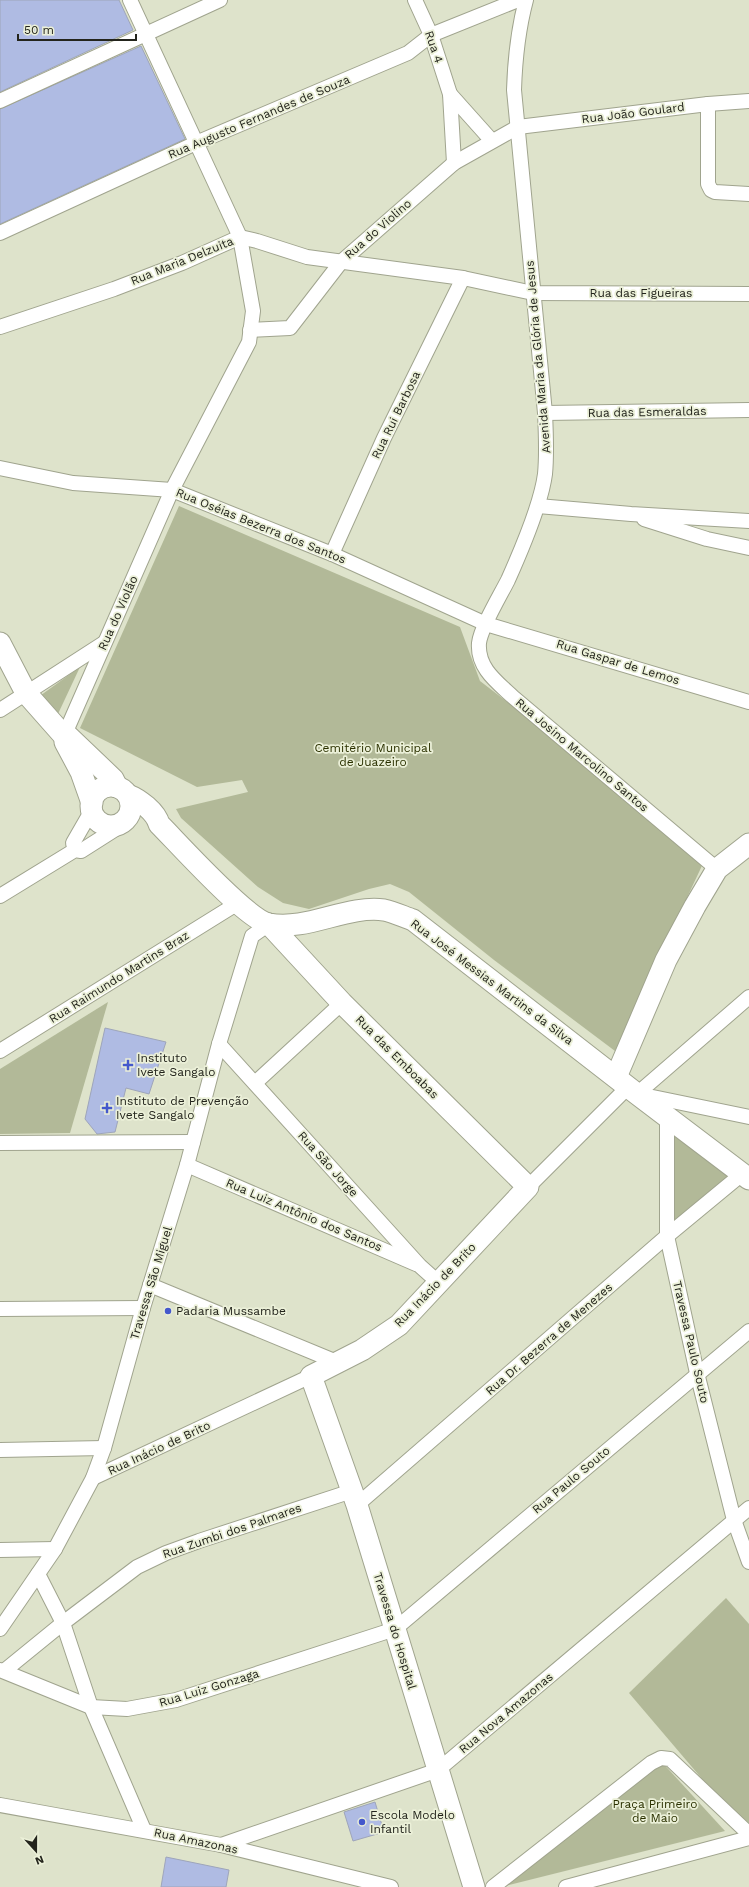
<svg xmlns="http://www.w3.org/2000/svg" width="749" height="1887" viewBox="0 0 749 1887" font-family="'Work Sans',sans-serif">
	<style>
		.green { fill: #b2b998 }
		.building { fill: #afbbe3; stroke: #9ea5ba }
		.lines { fill: none; stroke-linecap: round; stroke-linejoin: round }
		.street-casing { stroke: #a0a48e; stroke-width: 16 }
		.secondary-casing { stroke: #a0a48e; stroke-width: 23 }
		.street { stroke: #fff; stroke-width: 14 }
		.secondary { stroke: #fff; stroke-width: 21 }
		.poi-dot { fill: #4458cc; stroke: #ebf0d8; stroke-width: 1.5 }
		.labels { text-anchor: middle; dominant-baseline: central; stroke-width: 3.5; stroke-linejoin: round; paint-order: stroke }
		.street-label { font-size: 12px; fill: #23241c; stroke: #ebf0d8 }
		.park-label { font-size: 12px; fill: #2b3100; stroke: #ebf0d8 }
		.poi-label { font-size: 12px; fill: #23241c; stroke: #ebf0d8; text-anchor: start }
	</style>
	<rect width="100%" height="100%" fill="#dee3cb"/>
	<g class="green">
		<path d="M 179,506 L 460,627 L 480,681 L 707,855 L 615,1051 L 494,960 L 409,892 L 390,884 L 369,889 L 309,909 L 283,903 L 258,887 L 181,818 L 176,809 L 248,792 L 242,780 L 197,787 L 80,728 Z"/>
		<path d="M 80,667 L 57,716 L 37,698 Z"/>
		<path d="M 108,1002 L 70,1133 L 0,1134 L 0,1069 Z"/>
		<path d="M 667,1117 L 742,1174 L 667,1236 Z"/>
		<path d="M 726,1598 L 749,1624 L 749,1834 L 629,1693 Z"/>
		<path d="M 660,1760 L 725,1831 L 501,1887 Z"/>
	</g>
	<g class="building">
		<path d="M 0,0 L 119,0 L 133,30 L 0,92 Z"/>
		<path d="M 141,46 L 185,139 L 0,224 L 0,109 Z"/>
		<path d="M 105,1028 L 166,1042 L 149,1094 L 126,1088 L 115,1132 L 97,1134 L 85,1119 Z"/>
		<path d="M 375,1802 L 384,1832 L 353,1841 L 344,1812 Z"/>
		<path d="M 166,1857 L 229,1870 L 226,1887 L 161,1887 Z"/>
	</g>
	<g class="lines">
		<g class="street-casing">
			<g id="street">
				<path d="M 415,0 L 431,35 L 450,94 L 454,163"/>
				<path d="M 526,0 C 518,30 515,59 514,90 L 545,413 C 546,434 547,454 545,474 C 541,505 521,551 508,580 C 500,596 481,627 479,643 C 477,668 497,682 513,697 L 717,869"/>
				<path d="M 450,94 L 492,141"/>
				<path d="M 0,101 L 220,0"/>
				<path d="M 708,104 L 708,184 L 711,190 L 715,192 L 749,194"/>
				<path d="M 0,233 L 196,143 L 408,53 L 431,35 L 518,0"/>
				<path d="M 0,327 L 114,289 L 182,263 L 240,237 L 257,241 L 307,257 L 463,278 L 533,293 L 749,294"/>
				<path d="M 250,330 L 290,328 L 341,262 L 454,163 L 518,127 L 708,104 L 749,101"/>
				<path d="M 545,413 L 749,410"/>
				<path d="M 0,468 L 73,483 L 172,490 L 332,554 L 486,624 L 749,702"/>
				<path d="M 538,506 L 631,514 L 749,521"/>
				<path d="M 644,519 L 707,539 L 749,548"/>
				<path d="M 332,554 L 384,438 L 463,278"/>
				<path d="M 0,710 L 104,643"/>
				<path d="M 64,736 L 172,490 L 249,342 L 253,311 L 240,237 L 130,0"/>
				<path d="M 75,850 L 73,843 L 92,810"/>
				<path d="M 0,896 L 75,850 L 81,851 L 114,830 L 119,824"/>
				<path d="M 219,1044 L 420,1266 L 439,1283"/>
				<path d="M 0,1051 L 238,903"/>
				<path d="M 255,1083 L 342,1003"/>
				<path d="M 637,1094 L 749,997"/>
				<path d="M 643,1095 L 749,1117"/>
				<path d="M 667,1117 L 667,1236 L 697,1373 L 734,1520 L 749,1562"/>
				<path d="M 0,1143 L 193,1142"/>
				<path d="M 187,1165 L 416,1264"/>
				<path d="M 528,1187 L 628,1087"/>
				<path d="M 150,1285 L 339,1363"/>
				<path d="M 0,1309 L 143,1308"/>
				<path d="M 0,1450 L 104,1448"/>
				<path d="M 93,1478 L 311,1376"/>
				<path d="M 357,1505 L 667,1236 L 742,1174"/>
				<path d="M 0,1550 L 55,1549"/>
				<path d="M 38,1574 L 63,1623 L 91,1707 L 144,1830"/>
				<path d="M 0,1629 L 55,1549 L 93,1478 L 104,1448 L 143,1308 L 187,1165 L 219,1044 L 252,936 L 269,924"/>
				<path d="M 0,1670 L 91,1707 L 127,1709 L 176,1700 L 395,1629 L 749,1331"/>
				<path d="M 4,1671 L 63,1623 L 137,1567 L 166,1553 L 199,1541 L 352,1491"/>
				<path d="M 0,1805 L 221,1845 L 391,1887"/>
				<path d="M 221,1845 L 438,1770 L 749,1508"/>
				<path d="M 493,1887 L 651,1763 L 661,1758 L 670,1759 L 749,1834"/>
				<path d="M 566,1887 L 749,1838"/>
			</g>
		</g>
		<g class="secondary-casing">
			<g id="secondary">
				<path d="M 0,643 L 26,693 L 64,736 L 68,736 L 113,779 L 117,787"/>
				<path d="M 65,742 L 81,772 L 92,803"/>
				<circle cx="111" cy="806" r="20"/>
				<path d="M 128,795 C 139,799 156,812 159,824 C 179,844 246,919 269,924 C 308,931 346,905 384,910 C 394,912 404,917 413,920 L 637,1094 L 749,1179"/>
				<path d="M 269,924 L 342,1003 L 528,1187 L 399,1325 L 362,1350 L 311,1376 L 357,1505 L 474,1887"/>
				<path d="M 616,1077 L 666,960 L 695,906 L 717,869 L 749,844"/>
			</g>
		</g>
		<use href="#street" class="street"/>
		<use href="#secondary" class="secondary"/>
	</g>
	<g class="poi-dot">
		<path d="M126 1059h4v4h4v4h-4v4h-4v-4h-4v-4h4z"/>
		<path d="M105 1102h4v4h4v4h-4v4h-4v-4h-4v-4h4z"/>
		<circle cx="168" cy="1311" r="4"/>
		<circle cx="362" cy="1822" r="4"/>
	</g>
	<g class="labels">
		<g class="street-label">
			<text transform="translate(434 47) rotate(71)">Rua 4</text>
			<text transform="translate(633 113) rotate(-7)">Rua João Goulard</text>
			<text transform="translate(259 117) rotate(-23)">Rua Augusto Fernandes de Souza</text>
			<text transform="translate(378 229) rotate(-41)">Rua do Violino</text>
			<text transform="translate(182 261) rotate(-22)">Rua Maria Delzuita</text>
			<text x="641" y="293">Rua das Figueiras</text>
			<text transform="translate(538 357) rotate(-95)">Avenida Maria da Glória de Jesus</text>
			<text transform="translate(647 412) rotate(-1)">Rua das Esmeraldas</text>
			<text transform="translate(396 415) rotate(-64)">Rua Rui Barbosa</text>
			<text transform="translate(261 526) rotate(22)">Rua Oséias Bezerra dos Santos</text>
			<text transform="translate(118 613) rotate(-66)">Rua do Violão</text>
			<text transform="translate(618 662) rotate(17)">Rua Gaspar de Lemos</text>
			<text transform="translate(582 755) rotate(40)">Rua Josino Marcolino Santos</text>
			<text transform="translate(119 977) rotate(-32)">Rua Raimundo Martins Braz</text>
			<text transform="translate(492 982) rotate(37)">Rua José Messias Martins da Silva</text>
			<text transform="translate(397 1057) rotate(45)">Rua das Emboabas</text>
			<text transform="translate(328 1164) rotate(48)">Rua São Jorge</text>
			<text transform="translate(304 1215) rotate(23)">Rua Luiz Antônio dos Santos</text>
			<text transform="translate(151 1283) rotate(-73)">Travessa São Miguel</text>
			<text transform="translate(435 1285) rotate(-46)">Rua Inácio de Brito</text>
			<text transform="translate(549 1339) rotate(-41)">Rua Dr. Bezerra de Menezes</text>
			<text transform="translate(691 1342) rotate(77)">Travessa Paulo Souto</text>
			<text transform="translate(159 1448) rotate(-25)">Rua Inácio de Brito</text>
			<text transform="translate(571 1480) rotate(-40)">Rua Paulo Souto</text>
			<text transform="translate(232 1531) rotate(-19)">Rua Zumbi dos Palmares</text>
			<text transform="translate(395 1631) rotate(73)">Travessa do Hospital</text>
			<text transform="translate(209 1688) rotate(-17)">Rua Luiz Gonzaga</text>
			<text transform="translate(506 1713) rotate(-40)">Rua Nova Amazonas</text>
			<text transform="translate(196 1841) rotate(12)">Rua Amazonas</text>
		</g>
		<g class="park-label">
			<text x="373" y="748">Cemitério Municipal<tspan x="373" dy="14">de Juazeiro</tspan></text>
			<text x="655" y="1804">Praça Primeiro<tspan x="655" dy="14">de Maio</tspan></text>
		</g>
		<g class="poi-label">
			<text x="137" y="1058">Instituto<tspan x="137" dy="14">Ivete Sangalo</tspan></text>
			<text x="116" y="1101">Instituto de Prevenção<tspan x="116" dy="14">Ivete Sangalo</tspan></text>
			<text x="176" y="1311">Padaria Mussambe</text>
			<text x="370" y="1815">Escola Modelo<tspan x="370" dy="14">Infantil</tspan></text>
		</g>
	</g>
	<g transform="translate(36 1851) rotate(159)" stroke="#ebf0d8" stroke-width="3" paint-order="stroke">
	<path d="M0-3L7 15L0 10L-7 15Z" fill="#23241c"/>
	<text y="-6" font-size="11" font-weight="bold" text-anchor="middle" fill="#23241c">N</text>
	</g>
	<path d="M18 34v6h118v-6" fill="none" stroke="#23241c" stroke-width="2"/>
	<text x="24" y="34" font-size="12" fill="#23241c" stroke="#ebf0d8" stroke-width="3" paint-order="stroke">50 m</text>
</svg>
